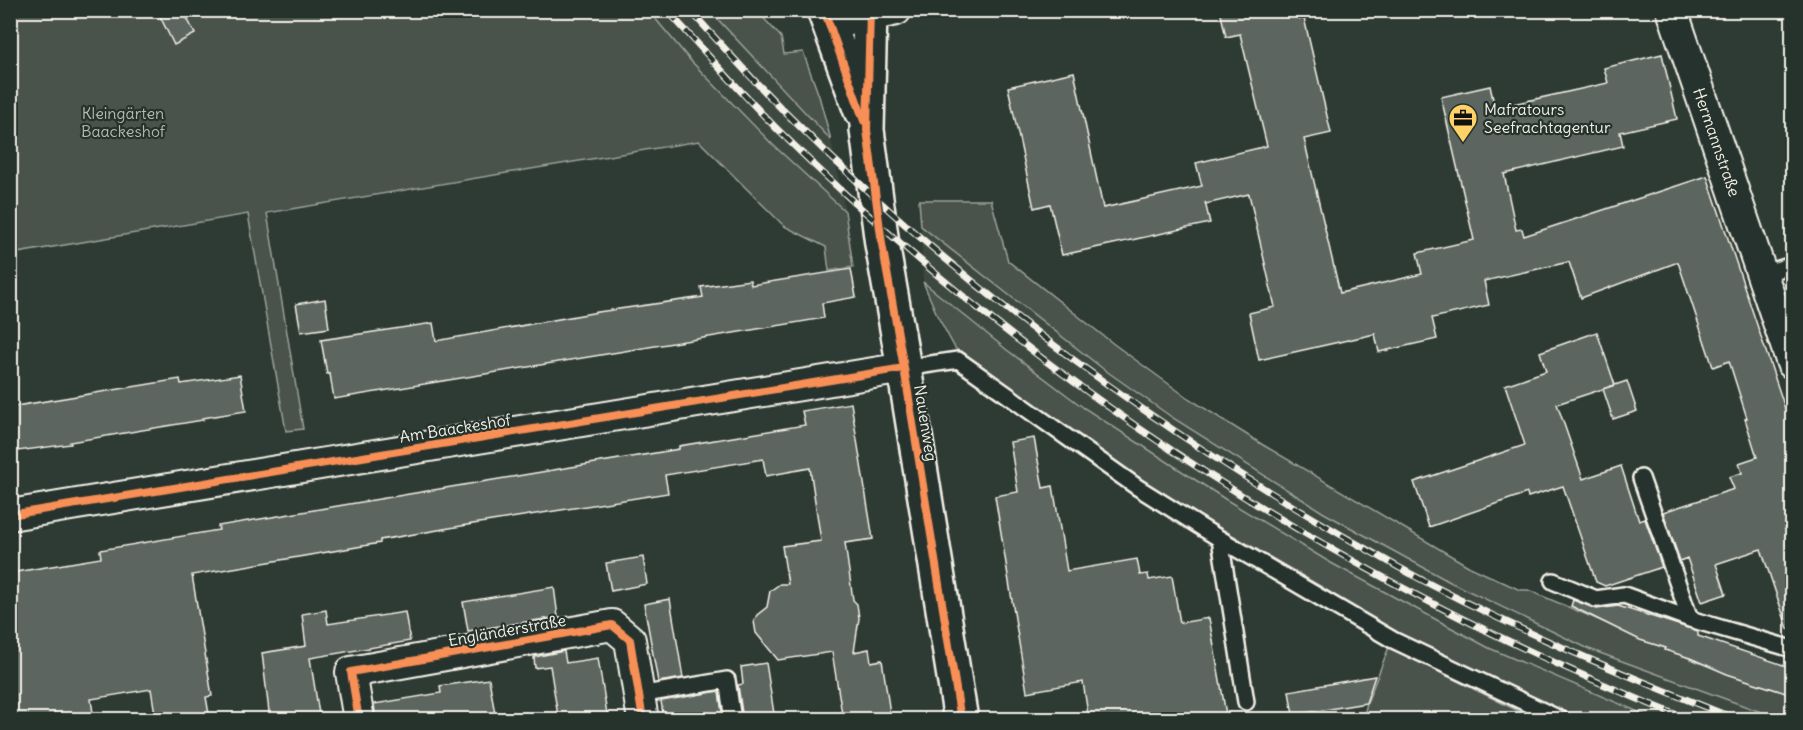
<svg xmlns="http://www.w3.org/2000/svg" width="1803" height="730" viewBox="0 0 1803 730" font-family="Delius,sans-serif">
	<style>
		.built { fill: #3c4841 }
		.green { fill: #48524c; stroke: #9ea29a; stroke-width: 1.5 }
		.building { fill: #5c655e; stroke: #f4f1e8; stroke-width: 1.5 }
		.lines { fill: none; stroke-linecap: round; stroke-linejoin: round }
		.lane-casing { stroke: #f4f1e8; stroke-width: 20 }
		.street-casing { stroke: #f4f1e8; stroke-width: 34 }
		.secondary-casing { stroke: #f4f1e8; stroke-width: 38 }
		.lane { stroke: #26332d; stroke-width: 15 }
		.street { stroke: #26332d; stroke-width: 30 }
		.secondary { stroke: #26332d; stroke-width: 33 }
		.rail-casing { stroke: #f4f1e8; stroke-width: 7 }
		.rail { stroke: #26332d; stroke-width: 4.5; stroke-dasharray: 14; stroke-linecap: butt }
		.cycleway-casing { stroke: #26332d; stroke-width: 11 }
		.cycleway { stroke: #f78f57; stroke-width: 8 }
		.labels { text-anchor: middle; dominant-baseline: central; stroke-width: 4.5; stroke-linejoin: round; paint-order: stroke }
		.poi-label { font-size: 16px; fill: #f4f1e8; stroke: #26332d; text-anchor: start }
		.park-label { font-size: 16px; fill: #b8b9b1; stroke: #26332d }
		.street-label { font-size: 16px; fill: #f4f1e8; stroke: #26332d }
	</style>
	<rect width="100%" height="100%" fill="#2e3b34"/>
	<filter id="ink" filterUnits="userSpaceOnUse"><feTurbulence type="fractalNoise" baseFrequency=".0167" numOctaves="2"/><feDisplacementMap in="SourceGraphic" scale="12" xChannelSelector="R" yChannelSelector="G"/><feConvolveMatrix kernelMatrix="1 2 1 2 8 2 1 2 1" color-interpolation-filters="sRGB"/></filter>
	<g filter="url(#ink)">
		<g class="built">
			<path d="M 648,11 L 710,11 L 831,140 L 845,211 L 772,144 L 690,60 Z"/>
			<path d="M 921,226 L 1102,368 L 1173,418 L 1324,513 L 1450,582 L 1589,649 L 1780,719 L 1655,719 L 1489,648 L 1331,563 L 1225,499 L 1084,408 L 1007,350 L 923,282 Z"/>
		</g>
		<g class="green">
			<path d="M 648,10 L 690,60 L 772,144 L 845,211 L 853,267 L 829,271 L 826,247 L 784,226 L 699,141 L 267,213 L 303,429 L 286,431 L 248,214 L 11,254 L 11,11 Z"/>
			<path d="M 710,11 L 757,11 L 781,37 L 784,54 L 803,52 L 819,96 L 831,140 Z"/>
			<path d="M 919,200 L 991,200 L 1008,261 L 1115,345 L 1188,398 L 1263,445 L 1470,567 L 1520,590 L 1528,590 L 1703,664 L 1792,695 L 1792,719 L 1780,719 L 1589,649 L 1450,582 L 1324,513 L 1173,418 L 1102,368 L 921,226 Z"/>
			<path d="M 923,282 L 1007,350 L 1084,408 L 1225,499 L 1331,563 L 1489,648 L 1655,719 L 1576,719 L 1496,683 L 1375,621 L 1320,586 L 1160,493 L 1057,422 L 955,348 L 938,317 Z"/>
			<path d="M 1389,647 L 1534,719 L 1363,719 L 1367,703 Z"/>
		</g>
		<g class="building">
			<path d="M 157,10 L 183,10 L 195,34 L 174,45 Z"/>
			<path d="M 1220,10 L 1299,10 L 1300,19 L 1304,18 L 1331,133 L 1304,139 L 1340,293 L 1422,274 L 1417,253 L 1474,240 L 1441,97 L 1490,86 L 1495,108 L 1608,83 L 1604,68 L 1662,54 L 1677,119 L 1620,132 L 1623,146 L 1504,174 L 1516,230 L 1522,229 L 1524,236 L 1707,176 L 1792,429 L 1792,628 L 1788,629 L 1761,549 L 1716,564 L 1726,594 L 1702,602 L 1687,558 L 1680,561 L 1663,512 L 1734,489 L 1729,477 L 1742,473 L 1739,463 L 1757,457 L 1745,419 L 1747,418 L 1729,361 L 1713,367 L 1678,262 L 1581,298 L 1569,262 L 1484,281 L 1489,305 L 1432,318 L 1437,339 L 1379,352 L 1375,334 L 1259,360 L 1249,313 L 1275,307 L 1249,194 L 1206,204 L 1205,202 L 1210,223 L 1062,255 L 1050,204 L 1034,208 L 1008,87 L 1074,72 L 1103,208 L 1202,186 L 1196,163 L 1267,146 L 1240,34 L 1226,37 Z"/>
			<path d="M 851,269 L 856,297 L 822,303 L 824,318 L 334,399 L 330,374 L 327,374 L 321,340 L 433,323 L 436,341 L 598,312 L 703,297 L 701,287 L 750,280 L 751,285 Z"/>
			<path d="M 325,299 L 329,328 L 301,332 L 296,304 Z"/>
			<path d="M 1597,332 L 1615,385 L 1557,404 L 1583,479 L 1621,466 L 1639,521 L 1645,519 L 1662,567 L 1605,586 L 1596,582 L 1563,486 L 1528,497 L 1527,493 L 1429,527 L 1414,482 L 1525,445 L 1505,385 L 1546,371 L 1540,352 Z"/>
			<path d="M 240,375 L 246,411 L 202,418 L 203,420 L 70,442 L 71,444 L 10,452 L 10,407 L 180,379 L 181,384 Z"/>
			<path d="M 1627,381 L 1637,411 L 1613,419 L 1603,389 Z"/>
			<path d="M 851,403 L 873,539 L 845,543 L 853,600 L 857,604 L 859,618 L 854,652 L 869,649 L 871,662 L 882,660 L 891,720 L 843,720 L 832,652 L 778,660 L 756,633 L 754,621 L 757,615 L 767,607 L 770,591 L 780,584 L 788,584 L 782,546 L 821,541 L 810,468 L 766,476 L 763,459 L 665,475 L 668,493 L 473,524 L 380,540 L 380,543 L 192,575 L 212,696 L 206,697 L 210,720 L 156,720 L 151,689 L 91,699 L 94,720 L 10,720 L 10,573 L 101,558 L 100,550 L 219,530 L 218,526 L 679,449 L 679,446 L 805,425 L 802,411 Z"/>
			<path d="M 1034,438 L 1043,488 L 1053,486 L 1067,571 L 1137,559 L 1140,575 L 1148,574 L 1149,580 L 1172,576 L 1180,623 L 1209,618 L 1227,720 L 1089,720 L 1083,682 L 1027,692 L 995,496 L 1018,492 L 1010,442 Z"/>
			<path d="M 643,557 L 647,584 L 611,591 L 606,563 Z"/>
			<path d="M 554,587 L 558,617 L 468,631 L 463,602 Z"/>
			<path d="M 670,599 L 683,678 L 658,682 L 644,604 Z"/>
			<path d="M 1573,600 L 1597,609 L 1618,606 L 1698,631 L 1698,636 L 1792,668 L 1792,695 L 1727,674 L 1690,658 L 1665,650 L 1666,648 L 1640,640 L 1571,606 Z"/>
			<path d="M 326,610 L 328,624 L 405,612 L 410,641 L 310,658 L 320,720 L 270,720 L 262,653 L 306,646 L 302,614 Z"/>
			<path d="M 564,651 L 566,663 L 598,658 L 608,720 L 566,720 L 565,715 L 558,716 L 550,666 L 535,668 L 534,657 Z"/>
			<path d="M 766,663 L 775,720 L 743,720 L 738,685 L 743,684 L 741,667 Z"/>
			<path d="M 1375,676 L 1366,703 L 1293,715 L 1289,691 Z"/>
			<path d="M 489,679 L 496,720 L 376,720 L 374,704 L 441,693 L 440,686 Z"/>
			<path d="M 719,691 L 723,720 L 664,720 L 661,701 Z"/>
		</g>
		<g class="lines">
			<g class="lane-casing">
				<g id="lane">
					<path d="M 1763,274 L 1792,265"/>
					<path d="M 904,368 L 958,360 L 1137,487 L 1220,539 L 1393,640 L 1562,720"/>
					<path d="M 1641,478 L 1690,619"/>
					<path d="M 1220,539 L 1246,702"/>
					<path d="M 1553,581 L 1596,599 L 1624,595 L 1690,619 L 1792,649"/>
					<path d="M 639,695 L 727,680 L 733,720"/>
				</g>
			</g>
			<g class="street-casing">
				<g id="street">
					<path d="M 1672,10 L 1792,363"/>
					<path d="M 829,24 L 896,10"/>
					<path d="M 10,515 L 904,368"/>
					<path d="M 359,720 L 351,672 L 612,625 L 630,640 L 643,720"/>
				</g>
			</g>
			<g class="secondary-casing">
				<g id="secondary">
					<path d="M 824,10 L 861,111"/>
					<path d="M 870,10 L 867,130 L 882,244 L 904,368 L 961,720"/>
				</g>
			</g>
			<use href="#lane" class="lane"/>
			<use href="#street" class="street"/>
			<use href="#secondary" class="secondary"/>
			<g class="rail-casing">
				<g id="rail">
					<path d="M 667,10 C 704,51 740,92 779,131 C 1042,390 1347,584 1689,720"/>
					<path d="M 690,10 C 723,47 756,84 791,118 C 970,296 1177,445 1398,567 C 1507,627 1622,674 1738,720"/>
				</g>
			</g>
			<use href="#rail" class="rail"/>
			<g class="cycleway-casing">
				<g id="cycleway">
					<path d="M 824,10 L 864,121"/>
					<path d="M 870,10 L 867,130 L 882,244 L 904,368 L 961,720"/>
					<path d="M 10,515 L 904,368"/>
					<path d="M 359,720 L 351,672 L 612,625 L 630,640 L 643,720"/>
				</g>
			</g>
			<use href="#cycleway" class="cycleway"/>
		</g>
	</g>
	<defs>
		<g id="office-pin" transform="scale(1.5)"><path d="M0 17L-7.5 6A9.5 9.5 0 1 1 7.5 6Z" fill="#ffd166" stroke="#26332d"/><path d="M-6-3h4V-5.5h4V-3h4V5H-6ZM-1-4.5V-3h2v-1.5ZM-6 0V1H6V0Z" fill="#111"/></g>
	</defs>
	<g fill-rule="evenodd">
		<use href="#office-pin" x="1463" y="118"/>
	</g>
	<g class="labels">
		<g class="poi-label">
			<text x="1484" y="109">Mafratours<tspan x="1484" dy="18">Seefrachtagentur</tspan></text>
		</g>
		<g class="park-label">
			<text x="123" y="113">Kleingärten<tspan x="123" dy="18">Baackeshof</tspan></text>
		</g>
		<g class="street-label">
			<text transform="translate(1717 142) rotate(71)">Hermannstraße</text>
			<text transform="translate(926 423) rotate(81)">Nauenweg</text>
			<text transform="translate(455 428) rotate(-9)">Am Baackeshof</text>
			<text transform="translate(507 630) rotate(-10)">Engländerstraße</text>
		</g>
	</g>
	<rect width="1803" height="730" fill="none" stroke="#26332d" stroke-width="36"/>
	<rect x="18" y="18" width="1767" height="694" fill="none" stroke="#f4f1e8" stroke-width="2" filter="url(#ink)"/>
</svg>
